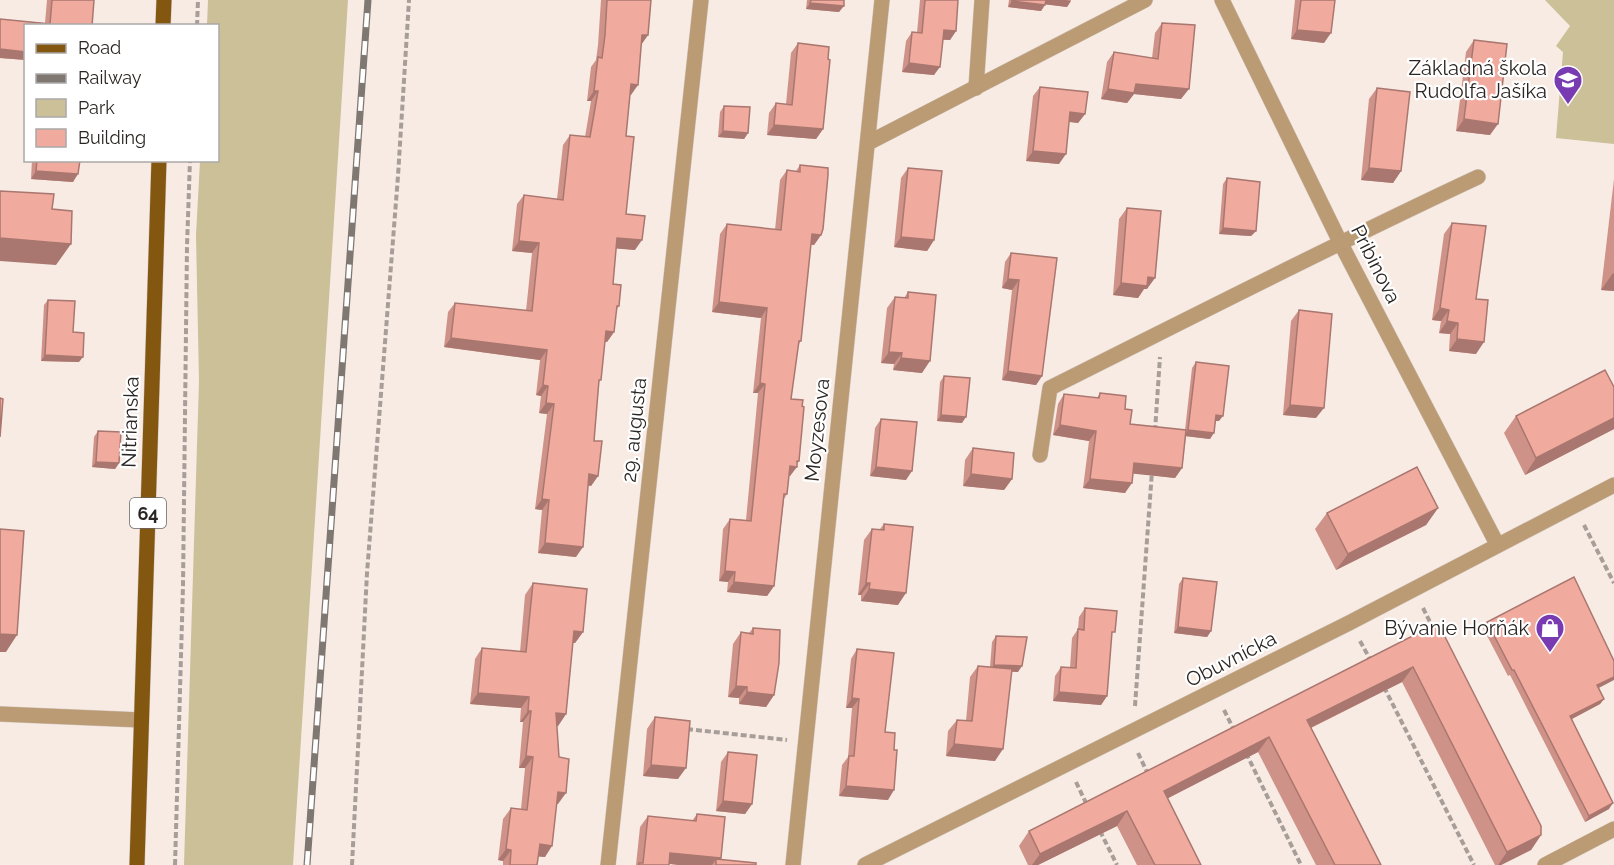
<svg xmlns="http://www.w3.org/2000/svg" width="1614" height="865" viewBox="0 0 1614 865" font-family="Raleway,sans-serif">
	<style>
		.green { fill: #cbc098 }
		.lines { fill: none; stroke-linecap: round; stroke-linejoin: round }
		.minor-casing { stroke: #d3c7c1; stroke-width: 16 }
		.major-casing { stroke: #d3c7c1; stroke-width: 16 }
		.path { stroke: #a89e99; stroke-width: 4; stroke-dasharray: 6 3; stroke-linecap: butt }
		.minor { stroke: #bb9b74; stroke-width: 15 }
		.major { stroke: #845710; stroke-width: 15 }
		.rail-casing { stroke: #7f7772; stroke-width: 7 }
		.rail { stroke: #fff; stroke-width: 4.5; stroke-dasharray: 14; stroke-linecap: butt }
		.wall { fill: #cf9288 }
		.shaded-wall { fill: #a9776f }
		.building { fill: #f1aa9e; stroke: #a9776f; stroke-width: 1.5 }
		.labels { text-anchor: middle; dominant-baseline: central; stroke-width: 4.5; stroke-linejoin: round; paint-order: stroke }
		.shield { fill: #fff; stroke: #6a6664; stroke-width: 1.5 }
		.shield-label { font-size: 18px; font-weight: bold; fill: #2a2522 }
		.poi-label { font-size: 20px; fill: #2a2522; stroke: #fff; text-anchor: end }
		.street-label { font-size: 20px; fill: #2a2522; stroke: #fff }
	</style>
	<rect width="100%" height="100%" fill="#f8ebe4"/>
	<g class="green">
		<path d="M 208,0 L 348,0 L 293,865 L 184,865 L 199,381 L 196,235 L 200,161 L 218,160 L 218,26 L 207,25 Z"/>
		<path d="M 1545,0 L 1614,0 L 1614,144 L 1556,138 L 1563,52 L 1556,46 L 1570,26 Z"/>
	</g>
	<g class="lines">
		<g class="minor-casing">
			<g id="minor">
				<path d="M 1222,0 L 1341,244 L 1497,544"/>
				<path d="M 976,88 L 982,0"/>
				<path d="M 868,143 L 1145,0"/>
				<path d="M 1040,455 L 1050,388 C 1192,317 1334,244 1478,177"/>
				<path d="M 0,714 L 141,720"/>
				<path d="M 608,865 L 701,0"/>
				<path d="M 793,865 L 882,0"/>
				<path d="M 865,865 L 1349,623 L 1614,485"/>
				<path d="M 1545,865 L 1614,829"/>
			</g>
		</g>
		<g class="major-casing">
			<g id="major">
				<path d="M 163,26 L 164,0"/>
				<path d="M 137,865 L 159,160"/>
			</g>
		</g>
		<g class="path">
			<path d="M 197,26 L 198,0"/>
			<path d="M 1155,431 L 1160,357"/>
			<path d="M 1584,525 L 1614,583"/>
			<path d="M 1423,608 L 1433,628"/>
			<path d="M 1360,641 L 1371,661"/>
			<path d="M 1384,687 L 1474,865"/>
			<path d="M 1135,706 L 1152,471"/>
			<path d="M 1224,710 L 1234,730"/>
			<path d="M 687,729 L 787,740"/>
			<path d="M 1138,753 L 1149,776"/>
			<path d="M 1246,753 L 1301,865"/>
			<path d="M 1076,782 L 1087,805"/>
			<path d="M 1100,831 L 1117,865"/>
			<path d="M 175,865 L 183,586 L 187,246 L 190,160"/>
			<path d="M 352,865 L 367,573 L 398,176 L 409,0"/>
		</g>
		<use href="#minor" class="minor"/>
		<use href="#major" class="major"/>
		<g class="rail-casing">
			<path id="rail" d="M 307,865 L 368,0"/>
		</g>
		<use href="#rail" class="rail"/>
	</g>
	<g class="wall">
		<path d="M 47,0 L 94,0 L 26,60 L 0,58 L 0,19 L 45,23 Z"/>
		<path d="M 601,0 L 651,0 L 648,35 L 641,45 L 630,95 L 626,136 L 626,214 L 635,250 L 616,248 L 613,284 L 619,306 L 616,310 L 614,332 L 607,342 L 605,342 L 599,383 L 594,441 L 598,476 L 591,486 L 588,485 L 576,557 L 538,553 L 542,510 L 535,509 L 547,414 L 539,413 L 541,396 L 536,395 L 540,360 L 444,347 L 448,312 L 455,303 L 526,311 L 532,253 L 512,251 L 517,204 L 524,195 L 557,199 L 563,145 L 570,135 L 585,137 L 591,101 L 587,101 L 591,67 L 596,60 L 598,45 Z"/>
		<path d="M 807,0 L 844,0 L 839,12 L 806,9 Z"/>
		<path d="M 920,0 L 958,0 L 956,31 L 950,40 L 943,40 L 934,75 L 902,72 L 906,41 L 912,32 L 917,33 Z"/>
		<path d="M 1009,0 L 1071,0 L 1067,7 L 1045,4 L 1041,11 L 1008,7 Z"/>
		<path d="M 1295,0 L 1335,0 L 1324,43 L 1291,39 Z"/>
		<path d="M 1162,23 L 1181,99 L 1134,94 L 1127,103 L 1101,99 L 1107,62 L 1114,52 L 1152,58 L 1155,33 Z"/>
		<path d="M 1474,40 L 1490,135 L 1456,131 L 1466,52 Z"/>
		<path d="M 798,43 L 823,129 L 816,139 L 767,135 L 769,113 L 776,103 L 786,104 L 791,53 Z"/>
		<path d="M 1040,87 L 1085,114 L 1078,123 L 1069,122 L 1059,164 L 1026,161 L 1033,96 Z"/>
		<path d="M 1377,88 L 1401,171 L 1393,183 L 1361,180 L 1369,99 Z"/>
		<path d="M 724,106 L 748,133 L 744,139 L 718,137 L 720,112 Z"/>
		<path d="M 32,160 L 80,160 L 73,182 L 31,179 Z"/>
		<path d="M 800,165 L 821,235 L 814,245 L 811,244 L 801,341 L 798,345 L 791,399 L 797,464 L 790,476 L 789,476 L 787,494 L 784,499 L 774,586 L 767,596 L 727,592 L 728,582 L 719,581 L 723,529 L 730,519 L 746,520 L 758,393 L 753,393 L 761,318 L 712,312 L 720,234 L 727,224 L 775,230 L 780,180 L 787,170 L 796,171 Z"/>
		<path d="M 908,168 L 934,240 L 927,251 L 894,247 L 901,178 Z"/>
		<path d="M 1227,178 L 1256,231 L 1251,236 L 1219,234 L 1223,184 Z"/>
		<path d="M 1614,179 L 1614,291 L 1601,290 Z"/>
		<path d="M 1127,208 L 1147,289 L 1144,289 L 1138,298 L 1113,295 L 1119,219 Z"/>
		<path d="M 1452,223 L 1476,299 L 1476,354 L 1449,351 L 1450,334 L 1439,333 L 1441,321 L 1432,320 L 1444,234 Z"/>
		<path d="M 1011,253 L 1042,376 L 1036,385 L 1002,380 L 1012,290 L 1002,288 L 1005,262 Z"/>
		<path d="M 908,292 L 922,373 L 893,370 L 894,364 L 881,363 L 887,308 L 895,297 L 904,298 Z"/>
		<path d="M 48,300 L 73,332 L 79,362 L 41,361 L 44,305 Z"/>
		<path d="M 1299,310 L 1316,418 L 1283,415 L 1291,321 Z"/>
		<path d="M 1196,362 L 1219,421 L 1216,421 L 1210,439 L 1186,436 L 1182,468 L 1175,478 L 1133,473 L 1125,493 L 1083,488 L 1089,441 L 1053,435 L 1058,404 L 1064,394 L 1097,398 L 1100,393 L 1125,409 L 1130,424 L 1185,430 L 1192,368 Z"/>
		<path d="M 944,376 L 962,423 L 937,421 L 940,382 Z"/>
		<path d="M 1614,387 L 1614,429 L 1525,475 L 1504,433 L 1516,416 Z"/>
		<path d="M 881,419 L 906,480 L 870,476 L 875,428 Z"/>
		<path d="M 98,431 L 119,463 L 115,469 L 92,467 L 94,437 Z"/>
		<path d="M 973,448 L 1012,479 L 1004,490 L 963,486 L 965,460 Z"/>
		<path d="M 1438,508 L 1426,525 L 1336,570 L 1315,529 L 1327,513 Z"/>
		<path d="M 884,524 L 898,605 L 861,601 L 861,595 L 858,595 L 864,540 L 872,529 L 880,529 Z"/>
		<path d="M 1183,578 L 1211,631 L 1207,637 L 1174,633 L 1179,584 Z"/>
		<path d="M 533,583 L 583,632 L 575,643 L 573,643 L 566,714 L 558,726 L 557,725 L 558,804 L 557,804 L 545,857 L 538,856 L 537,865 L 503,865 L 503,861 L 498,860 L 503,819 L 511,808 L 521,809 L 525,768 L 519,768 L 523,722 L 520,722 L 521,708 L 470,704 L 475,659 L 482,648 L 520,652 L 525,595 Z"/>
		<path d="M 1085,608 L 1111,637 L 1107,696 L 1101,705 L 1053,701 L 1055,676 L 1061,667 L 1070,668 L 1072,638 L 1078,629 L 1079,617 Z"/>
		<path d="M 1487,622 L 1599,688 L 1604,699 L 1600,704 L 1572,719 L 1609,809 L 1585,822 L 1510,675 L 1508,676 L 1483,628 Z"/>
		<path d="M 1438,623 L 1541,835 L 1531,850 L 1501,865 L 1495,865 L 1402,682 L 1311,728 L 1381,865 L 1316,865 L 1258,752 L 1167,798 L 1201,865 L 1137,865 L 1117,826 L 1038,865 L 1028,865 L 1019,846 L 1029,831 Z"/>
		<path d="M 753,628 L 774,695 L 766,707 L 739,704 L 739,698 L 728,697 L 733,644 L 741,632 L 749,633 Z"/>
		<path d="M 996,636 L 1018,672 L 1011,671 L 995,761 L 946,756 L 948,731 L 957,720 L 966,721 L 970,677 L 978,666 L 990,667 L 992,642 Z"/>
		<path d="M 857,649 L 885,732 L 888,800 L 839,796 L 842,765 L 848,757 L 852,708 L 846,708 L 851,659 Z"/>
		<path d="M 655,717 L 678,779 L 643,776 L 647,729 Z"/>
		<path d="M 728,752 L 752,804 L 745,814 L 716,811 L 721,762 Z"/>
		<path d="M 697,814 L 721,858 L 720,859 L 756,865 L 679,865 L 669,864 L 669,865 L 636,865 L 640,827 L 648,816 L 692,821 Z"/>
	</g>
	<g class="shaded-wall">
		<path d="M 1045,0 L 1066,0 L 1071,1 L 1067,7 L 1042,4 Z"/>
		<path d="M 1012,1 L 1045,5 L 1041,11 L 1008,7 Z"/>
		<path d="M 810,3 L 844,6 L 839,12 L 806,9 Z"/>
		<path d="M 944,30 L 956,31 L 950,40 L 938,39 Z"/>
		<path d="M 1297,30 L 1331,33 L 1324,43 L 1291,39 Z"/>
		<path d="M 642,35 L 648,35 L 641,45 Z"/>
		<path d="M 0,49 L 26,52 L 26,60 L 0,58 Z"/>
		<path d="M 909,63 L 940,67 L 934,75 L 902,72 Z"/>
		<path d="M 631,84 L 638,85 L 631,95 L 624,94 Z"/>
		<path d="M 1136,84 L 1189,89 L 1181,99 L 1134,94 L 1127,103 L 1101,99 L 1108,89 Z"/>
		<path d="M 594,91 L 598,91 L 591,101 L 587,101 Z"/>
		<path d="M 1070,112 L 1085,114 L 1078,123 L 1064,121 Z"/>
		<path d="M 1464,119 L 1498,124 L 1490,135 L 1456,131 Z"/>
		<path d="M 774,125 L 823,129 L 816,139 L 767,135 Z"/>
		<path d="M 723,131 L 748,133 L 744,139 L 718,137 Z"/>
		<path d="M 1033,151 L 1066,154 L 1059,164 L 1026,161 Z"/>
		<path d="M 1369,168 L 1401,171 L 1393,183 L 1361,180 Z"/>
		<path d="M 36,171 L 78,174 L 73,182 L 31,179 Z"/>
		<path d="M 1223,228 L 1256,231 L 1251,236 L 1219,234 Z"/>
		<path d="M 812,234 L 821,235 L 814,245 L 806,244 Z"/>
		<path d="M 901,237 L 934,240 L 927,251 L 894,247 Z"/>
		<path d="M 0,238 L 71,244 L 56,265 L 0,261 Z"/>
		<path d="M 617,238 L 642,240 L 635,250 L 610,248 Z"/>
		<path d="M 519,241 L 539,243 L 532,253 L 512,251 Z"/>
		<path d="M 1613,273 L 1614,274 L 1614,291 L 1601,290 Z"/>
		<path d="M 1148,277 L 1155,278 L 1147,289 L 1144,289 L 1138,298 L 1113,295 L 1121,283 Z"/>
		<path d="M 1008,279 L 1019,280 L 1012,290 L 1002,288 Z"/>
		<path d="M 719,302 L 767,308 L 761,318 L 712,312 Z"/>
		<path d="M 1440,308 L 1449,310 L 1441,321 L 1432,320 Z"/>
		<path d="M 1447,321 L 1458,323 L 1450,334 L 1439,333 Z"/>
		<path d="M 606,331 L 614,332 L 607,342 L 599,341 Z"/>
		<path d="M 451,338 L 547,350 L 540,360 L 444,347 Z"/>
		<path d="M 1457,339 L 1484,342 L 1476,354 L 1449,351 Z"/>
		<path d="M 889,352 L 902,353 L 894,364 L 881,363 Z"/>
		<path d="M 45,355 L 83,357 L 79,362 L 41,361 Z"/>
		<path d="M 901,358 L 930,361 L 922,373 L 893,370 Z"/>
		<path d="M 1008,371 L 1042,376 L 1036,385 L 1002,380 Z"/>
		<path d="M 760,383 L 765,384 L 758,393 L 753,393 Z"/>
		<path d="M 543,385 L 548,386 L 541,396 L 536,395 Z"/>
		<path d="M 546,403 L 554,404 L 547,414 L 539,413 Z"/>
		<path d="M 1290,405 L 1324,408 L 1316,418 L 1283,415 Z"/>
		<path d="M 941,415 L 966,417 L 962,423 L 937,421 Z"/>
		<path d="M 1216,415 L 1223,416 L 1219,421 L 1212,421 Z"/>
		<path d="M 1614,418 L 1614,429 L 1525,475 L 1536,458 Z"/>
		<path d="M 1060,425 L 1096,431 L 1089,441 L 1053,435 Z"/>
		<path d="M 1188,430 L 1214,433 L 1210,439 L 1184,436 Z"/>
		<path d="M 797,461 L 799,461 L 795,466 L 797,467 L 790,476 L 783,476 L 790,466 Z"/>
		<path d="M 96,462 L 119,463 L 115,469 L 92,467 Z"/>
		<path d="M 1134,463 L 1182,468 L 1175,478 L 1127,473 Z"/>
		<path d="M 876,467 L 912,471 L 906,480 L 870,476 Z"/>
		<path d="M 589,474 L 598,476 L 591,486 L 582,484 Z"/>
		<path d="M 971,474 L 1012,479 L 1004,490 L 963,486 Z"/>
		<path d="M 1090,479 L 1132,483 L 1125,493 L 1083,488 Z"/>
		<path d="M 542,499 L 549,500 L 542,510 L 535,509 Z"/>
		<path d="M 1438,508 L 1426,525 L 1336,570 L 1348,554 Z"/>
		<path d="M 545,543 L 583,547 L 576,557 L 538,553 Z"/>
		<path d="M 725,571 L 735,572 L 728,582 L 719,581 Z"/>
		<path d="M 734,582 L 774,586 L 767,596 L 727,592 Z"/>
		<path d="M 866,583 L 870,583 L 861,595 L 858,595 Z"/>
		<path d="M 869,589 L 906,593 L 898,605 L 861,601 Z"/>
		<path d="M 1178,627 L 1211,631 L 1207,637 L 1174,633 Z"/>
		<path d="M 574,631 L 583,632 L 575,643 L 566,643 Z"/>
		<path d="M 0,634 L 17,635 L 6,652 L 0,652 Z"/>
		<path d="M 994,665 L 1022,666 L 1018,672 L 990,671 Z"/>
		<path d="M 1413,667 L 1402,682 L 1296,735 L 1307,720 Z"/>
		<path d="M 1614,677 L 1614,680 L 1593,691 L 1597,685 Z"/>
		<path d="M 736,686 L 747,687 L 739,698 L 728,697 Z"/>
		<path d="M 747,692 L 774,695 L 766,707 L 739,704 Z"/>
		<path d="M 1059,692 L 1107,696 L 1101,705 L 1053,701 Z"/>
		<path d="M 478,693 L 529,697 L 521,708 L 470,704 Z"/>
		<path d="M 852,698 L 859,699 L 852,708 L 846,708 Z"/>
		<path d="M 1604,699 L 1600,704 L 1566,722 L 1570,716 Z"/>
		<path d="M 528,711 L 531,711 L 523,722 L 520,722 Z"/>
		<path d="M 556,713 L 566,714 L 558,726 L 548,725 Z"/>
		<path d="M 1269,737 L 1258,752 L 1153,806 L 1164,791 Z"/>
		<path d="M 954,744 L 1003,749 L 995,761 L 946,756 Z"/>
		<path d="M 526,756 L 533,757 L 525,768 L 519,768 Z"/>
		<path d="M 651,765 L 686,768 L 678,779 L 643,776 Z"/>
		<path d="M 846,786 L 894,790 L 888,800 L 839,796 Z"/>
		<path d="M 558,792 L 566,793 L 558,804 L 550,803 Z"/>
		<path d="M 723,801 L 752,804 L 745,814 L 716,811 Z"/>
		<path d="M 1613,803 L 1609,809 L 1585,822 L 1589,816 Z"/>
		<path d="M 1127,811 L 1117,826 L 1038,865 L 1032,865 L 1040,854 Z"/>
		<path d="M 1541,835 L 1531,850 L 1501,865 L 1498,865 L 1507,852 Z"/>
		<path d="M 540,844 L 552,846 L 545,857 L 532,856 Z"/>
		<path d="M 506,849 L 511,850 L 503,861 L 498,860 Z"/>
		<path d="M 670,853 L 721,858 L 716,865 L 716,859 L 712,865 L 679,865 L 663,863 Z"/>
	</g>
	<g class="building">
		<path d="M 52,0 L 94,0 L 92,26 L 26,26 L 26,52 L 0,49 L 0,19 L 50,24 Z"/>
		<path d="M 607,0 L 651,0 L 648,35 L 642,35 L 638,85 L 631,84 L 626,136 L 634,137 L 626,214 L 645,216 L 642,240 L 617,238 L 613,284 L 621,285 L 619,306 L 617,306 L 614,332 L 606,331 L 601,380 L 599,380 L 594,441 L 602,441 L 598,476 L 589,474 L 583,547 L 545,543 L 549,500 L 542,499 L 554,404 L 546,403 L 548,386 L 543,385 L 547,350 L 451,338 L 455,303 L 532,311 L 539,243 L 519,241 L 524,195 L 563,200 L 570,135 L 590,137 L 598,91 L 594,91 L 598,57 L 602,58 L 605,35 Z"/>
		<path d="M 811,0 L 844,0 L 844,6 L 810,3 Z"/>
		<path d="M 925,0 L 958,0 L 956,31 L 944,30 L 940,67 L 909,63 L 912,32 L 922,33 Z"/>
		<path d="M 1012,0 L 1046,0 L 1045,5 L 1012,1 Z"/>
		<path d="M 1301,0 L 1335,0 L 1331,33 L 1297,30 Z"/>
		<path d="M 1162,23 L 1195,25 L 1189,89 L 1136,84 L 1134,93 L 1108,89 L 1114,52 L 1158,59 Z"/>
		<path d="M 1474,40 L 1507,44 L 1498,124 L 1464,119 Z"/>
		<path d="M 798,43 L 829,47 L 828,59 L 830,60 L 823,129 L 774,125 L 776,103 L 792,105 Z"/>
		<path d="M 1040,87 L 1088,92 L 1085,114 L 1070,112 L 1066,154 L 1033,151 Z"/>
		<path d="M 1377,88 L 1410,92 L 1401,171 L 1369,168 Z"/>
		<path d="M 724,106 L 750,107 L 748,133 L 723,131 Z"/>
		<path d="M 37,160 L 80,160 L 78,174 L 36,171 Z"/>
		<path d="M 800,165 L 828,168 L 828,175 L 823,229 L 821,235 L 812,234 L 801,341 L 799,341 L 791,399 L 803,400 L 802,406 L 804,407 L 799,461 L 797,461 L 797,467 L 790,466 L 787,494 L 784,494 L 774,586 L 734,582 L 735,572 L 725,571 L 730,519 L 751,521 L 765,384 L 760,383 L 767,308 L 719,302 L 727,224 L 781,230 L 787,170 L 800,172 Z"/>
		<path d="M 908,168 L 942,171 L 934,240 L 901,237 Z"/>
		<path d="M 1227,178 L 1260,182 L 1256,231 L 1223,228 Z"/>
		<path d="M 0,191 L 54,194 L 52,209 L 72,211 L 71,244 L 0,238 Z"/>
		<path d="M 1127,208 L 1161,211 L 1155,278 L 1148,277 L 1147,286 L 1121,283 Z"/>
		<path d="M 1452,223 L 1486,226 L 1476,299 L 1488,300 L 1484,342 L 1457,339 L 1458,323 L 1447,321 L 1449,310 L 1440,308 Z"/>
		<path d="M 1011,253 L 1057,258 L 1042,376 L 1008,371 L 1019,280 L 1008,279 Z"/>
		<path d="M 908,292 L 936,295 L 930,361 L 901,358 L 902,353 L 889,352 L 895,297 L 908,298 Z"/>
		<path d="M 48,300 L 75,301 L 73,332 L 84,333 L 83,357 L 45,355 Z"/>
		<path d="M 1299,310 L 1332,314 L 1324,408 L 1290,405 Z"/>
		<path d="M 1196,362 L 1229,366 L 1223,416 L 1216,415 L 1214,433 L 1188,430 Z"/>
		<path d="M 1605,370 L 1614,387 L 1614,418 L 1536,458 L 1516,416 Z"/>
		<path d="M 944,376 L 970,378 L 966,417 L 941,415 Z"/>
		<path d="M 1100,393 L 1126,396 L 1125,409 L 1132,410 L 1130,424 L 1186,430 L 1182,468 L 1134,463 L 1132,483 L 1090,479 L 1096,431 L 1060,425 L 1064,394 L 1099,398 Z"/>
		<path d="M 0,398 L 3,399 L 0,437 Z"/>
		<path d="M 881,419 L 917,422 L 912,471 L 876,467 Z"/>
		<path d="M 98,431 L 121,432 L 119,463 L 96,462 Z"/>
		<path d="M 973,448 L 1014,453 L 1012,479 L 971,474 Z"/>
		<path d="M 1417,467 L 1438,508 L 1348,554 L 1327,513 Z"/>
		<path d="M 884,524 L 913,527 L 906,593 L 869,589 L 870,583 L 866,583 L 872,529 L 884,530 Z"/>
		<path d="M 0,529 L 24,531 L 17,635 L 0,634 Z"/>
		<path d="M 1574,577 L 1614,661 L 1614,677 L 1597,685 L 1604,699 L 1570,716 L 1613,803 L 1589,816 L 1514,670 L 1512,670 L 1487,622 Z"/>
		<path d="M 1183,578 L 1217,582 L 1211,631 L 1178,627 Z"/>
		<path d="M 533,583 L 587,589 L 583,632 L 574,631 L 566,714 L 556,713 L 559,757 L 569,759 L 566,793 L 558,792 L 552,846 L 540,844 L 537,865 L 510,865 L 511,850 L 506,849 L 511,808 L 527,810 L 533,757 L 526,756 L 531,711 L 528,711 L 529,697 L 478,693 L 482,648 L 526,652 Z"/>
		<path d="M 1085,608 L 1117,611 L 1115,632 L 1112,632 L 1107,696 L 1059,692 L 1061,667 L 1076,668 L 1078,629 L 1084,630 Z"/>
		<path d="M 1438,623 L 1541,826 L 1541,835 L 1507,852 L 1413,667 L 1307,720 L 1381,865 L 1335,865 L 1269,737 L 1164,791 L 1201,865 L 1155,865 L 1127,811 L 1040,854 L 1029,831 Z"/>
		<path d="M 753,628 L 780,630 L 779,663 L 774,695 L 747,692 L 747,687 L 736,686 L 741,632 L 753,634 Z"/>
		<path d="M 996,636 L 1027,637 L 1022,666 L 994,665 Z"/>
		<path d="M 857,649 L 894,653 L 885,732 L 895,733 L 894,750 L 897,750 L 894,790 L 846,786 L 849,756 L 854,756 L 859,699 L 852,698 Z"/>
		<path d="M 978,666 L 1012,669 L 1003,749 L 954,744 L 957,720 L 972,721 Z"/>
		<path d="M 655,717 L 690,721 L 686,768 L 651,765 Z"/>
		<path d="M 728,752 L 757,755 L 752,804 L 723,801 Z"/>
		<path d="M 697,814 L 725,817 L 721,858 L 670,853 L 669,865 L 639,865 L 639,863 L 643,863 L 648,816 L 696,821 Z"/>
		<path d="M 716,859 L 756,863 L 756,865 L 716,865 Z"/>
	</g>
	<defs>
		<g id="school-pin" transform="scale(1.5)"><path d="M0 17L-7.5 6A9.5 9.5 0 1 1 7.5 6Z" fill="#783bb1" stroke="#fff"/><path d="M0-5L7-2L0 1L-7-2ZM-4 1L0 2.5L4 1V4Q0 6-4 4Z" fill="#fff"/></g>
		<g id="shop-pin" transform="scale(1.5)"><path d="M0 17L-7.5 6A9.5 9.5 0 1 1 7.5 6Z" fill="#783bb1" stroke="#fff"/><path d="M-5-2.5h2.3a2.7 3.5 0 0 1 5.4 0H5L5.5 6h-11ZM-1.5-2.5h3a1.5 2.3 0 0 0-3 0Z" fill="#fff"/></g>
	</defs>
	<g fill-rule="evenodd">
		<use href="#school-pin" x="1568" y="80"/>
		<use href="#shop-pin" x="1550" y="628"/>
	</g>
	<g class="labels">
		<rect class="shield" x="130" y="498" width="36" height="30" rx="4.5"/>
		<g class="shield-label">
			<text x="148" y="513">64</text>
		</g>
		<g class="poi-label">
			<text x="1547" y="68">Základná škola<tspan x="1547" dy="23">Rudolfa Jašíka</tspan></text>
			<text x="1529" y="628">Bývanie Horňák</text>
		</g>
		<g class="street-label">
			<text transform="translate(1376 264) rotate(63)">Pribinova</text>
			<text transform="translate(130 422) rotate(-88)">Nitrianska</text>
			<text transform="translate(634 430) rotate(-84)">29. augusta</text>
			<text transform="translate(817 430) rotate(-84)">Moyzesova</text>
			<text transform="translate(1231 659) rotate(-27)">Obuvnícka</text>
		</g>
	</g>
	<rect x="24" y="24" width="195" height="138" fill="#ffffff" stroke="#aaa8a7" stroke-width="1.5"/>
	<rect x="36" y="44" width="30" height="9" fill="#845710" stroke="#aaa8a7" stroke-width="1.5"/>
	<text x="78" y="54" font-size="18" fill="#2a2522">Road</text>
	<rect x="36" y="74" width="30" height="9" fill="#7f7772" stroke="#aaa8a7" stroke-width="1.5"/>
	<text x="78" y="84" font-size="18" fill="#2a2522">Railway</text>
	<rect x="36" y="99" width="30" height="18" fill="#cbc098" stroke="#aaa8a7" stroke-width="1.5"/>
	<text x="78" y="114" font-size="18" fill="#2a2522">Park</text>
	<rect x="36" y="129" width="30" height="18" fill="#f1aa9e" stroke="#aaa8a7" stroke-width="1.5"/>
	<text x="78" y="144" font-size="18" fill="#2a2522">Building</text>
</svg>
